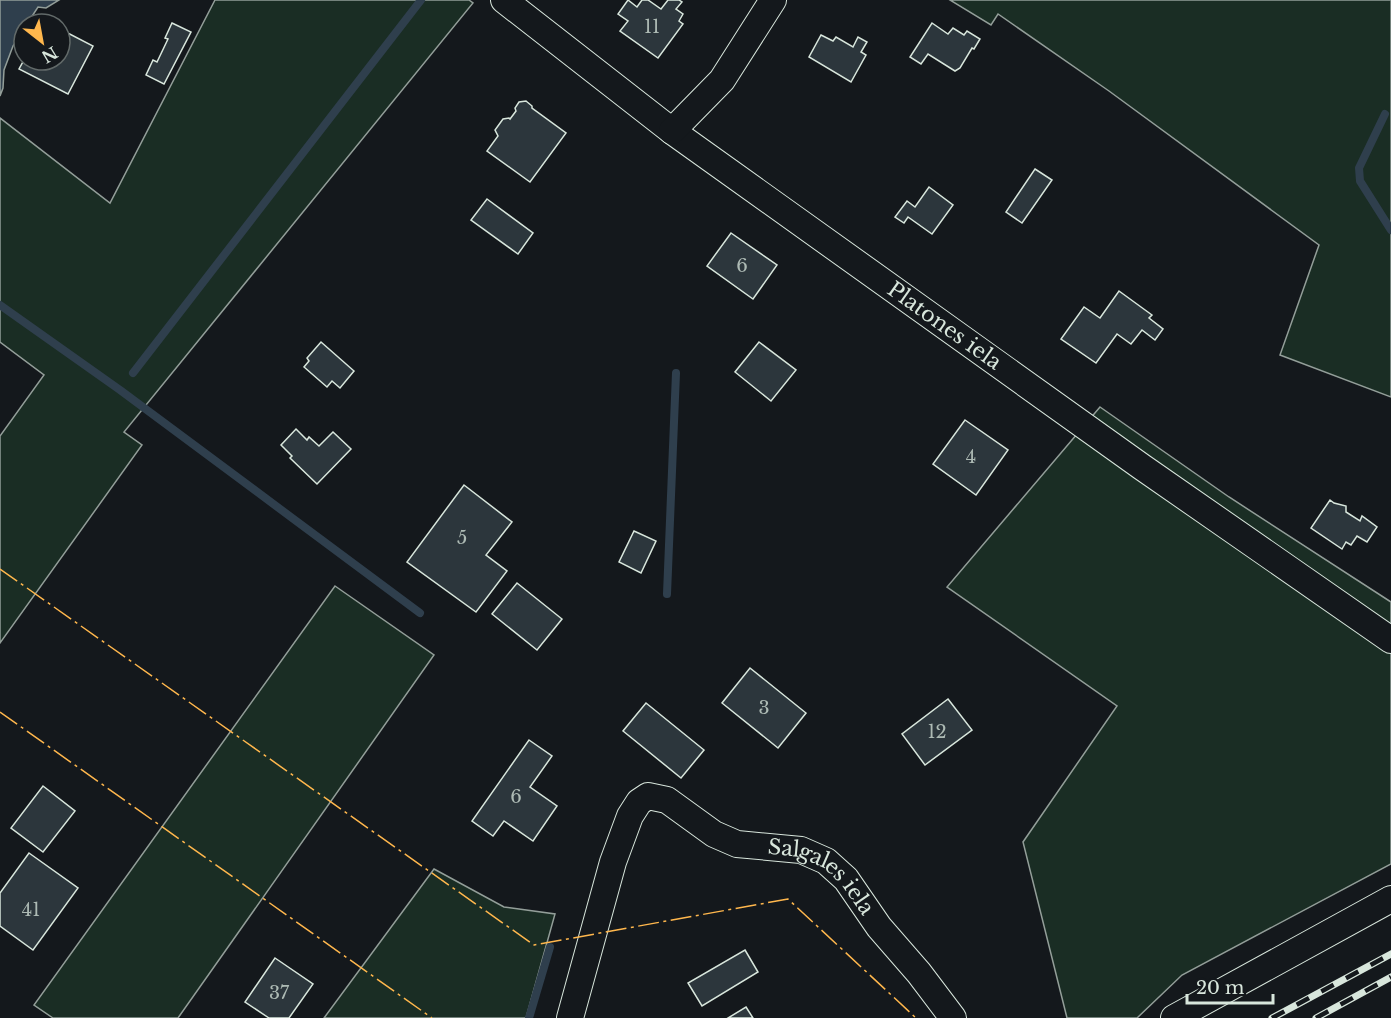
<svg xmlns="http://www.w3.org/2000/svg" width="1391" height="1018" viewBox="0 0 1391 1018" font-family="'Libre Baskerville',serif">
	<style>
		.green { fill: #1a2d24; stroke: #939e99; stroke-width: 1.5 }
		.water { fill: #2f3f4d; stroke: #939e99; stroke-width: 1.5 }
		.lines { fill: none; stroke-linecap: round; stroke-linejoin: round }
		.stream { stroke: #2f3f4d; stroke-width: 8 }
		.building { fill: #2c363c; stroke: #d8e6dc; stroke-width: 1.5 }
		.street-casing { stroke: #d8e6dc; stroke-width: 28 }
		.street { stroke: #14181c; stroke-width: 26 }
		.rail-casing { stroke: #d8e6dc; stroke-width: 7 }
		.rail { stroke: #14181c; stroke-width: 4.5; stroke-dasharray: 14; stroke-linecap: butt }
		.power { stroke: #ffb74d; stroke-width: 1.5; stroke-dasharray: 21 4.5 3 4.5; stroke-linecap: butt }
		.labels { text-anchor: middle; dominant-baseline: central; stroke-width: 4.5; stroke-linejoin: round; paint-order: stroke }
		.number-label { font-size: 18px; fill: #adbab4 }
		.street-label { font-size: 21px; fill: #d8e6dc; stroke: #14181c }
	</style>
	<rect width="100%" height="100%" fill="#14181c"/>
	<g class="green">
		<path d="M 215,0 L 469,0 L 473,3 L 124,432 L 142,445 L 0,643 L 0,436 L 44,375 L 0,342 L 0,118 L 110,203 Z"/>
		<path d="M 950,0 L 1391,0 L 1391,397 L 1280,355 L 1319,245 L 1109,91 L 998,14 L 991,25 Z"/>
		<path d="M 1100,407 L 1229,497 L 1391,602 L 1391,864 L 1182,975 L 1137,1018 L 1067,1018 L 1023,842 L 1117,706 L 947,587 Z"/>
		<path d="M 335,586 L 434,655 L 178,1018 L 53,1018 L 34,1005 Z"/>
		<path d="M 434,869 L 504,907 L 555,914 L 526,1018 L 324,1018 Z"/>
	</g>
	<path class="water" d="M 0,0 L 59,0 L 46,8 L 38,7 L 27,24 L 24,24 L 24,29 L 13,46 L 4,70 L 3,88 L 0,96 Z"/>
	<g class="lines">
		<g class="stream">
			<path d="M 1385,114 L 1359,168 L 1360,181 L 1391,230"/>
			<path d="M 0,305 L 120,390 L 420,613"/>
			<path d="M 133,373 L 421,0"/>
			<path d="M 667,594 L 676,373"/>
			<path d="M 529,1018 L 550,947"/>
		</g>
	</g>
	<g class="building">
		<path d="M 628,0 L 637,7 L 642,0 L 648,0 L 661,9 L 668,0 L 679,0 L 682,2 L 676,9 L 683,14 L 679,21 L 683,24 L 658,58 L 620,31 L 628,21 L 618,14 Z"/>
		<path d="M 172,23 L 191,32 L 164,84 L 146,75 L 153,60 L 157,62 L 168,39 L 165,38 Z"/>
		<path d="M 932,23 L 948,34 L 953,28 L 964,35 L 967,31 L 980,39 L 974,49 L 972,48 L 960,68 L 955,71 L 928,54 L 921,64 L 910,57 Z"/>
		<path d="M 60,29 L 93,46 L 68,94 L 19,69 L 24,60 L 60,60 Z"/>
		<path d="M 821,35 L 833,41 L 836,37 L 853,47 L 858,37 L 867,42 L 861,52 L 866,55 L 851,82 L 809,57 Z"/>
		<path d="M 526,101 L 532,106 L 532,108 L 566,133 L 530,182 L 487,151 L 498,136 L 495,130 L 503,119 L 509,118 L 510,119 L 516,111 L 515,108 L 519,102 Z"/>
		<path d="M 1035,169 L 1052,180 L 1022,223 L 1006,212 Z"/>
		<path d="M 929,187 L 953,205 L 932,234 L 908,217 L 904,223 L 895,217 L 907,201 L 915,207 Z"/>
		<path d="M 487,199 L 533,233 L 518,254 L 471,220 Z"/>
		<path d="M 731,233 L 777,265 L 753,299 L 707,266 Z"/>
		<path d="M 1119,291 L 1152,315 L 1149,318 L 1163,329 L 1155,340 L 1142,330 L 1131,344 L 1117,334 L 1096,363 L 1061,339 L 1084,307 L 1100,318 Z"/>
		<path d="M 321,342 L 354,371 L 340,388 L 332,381 L 327,387 L 304,367 L 309,361 L 307,358 Z"/>
		<path d="M 759,342 L 796,370 L 771,401 L 735,372 Z"/>
		<path d="M 965,420 L 1008,450 L 976,495 L 933,464 Z"/>
		<path d="M 296,429 L 307,440 L 309,437 L 319,446 L 333,432 L 351,449 L 317,484 L 290,458 L 292,456 L 281,445 Z"/>
		<path d="M 464,485 L 512,522 L 486,555 L 507,571 L 476,612 L 407,562 Z"/>
		<path d="M 1330,500 L 1334,503 L 1346,506 L 1346,512 L 1360,521 L 1362,516 L 1377,527 L 1367,542 L 1357,536 L 1351,545 L 1346,542 L 1342,549 L 1311,528 Z"/>
		<path d="M 634,531 L 656,541 L 641,573 L 619,562 Z"/>
		<path d="M 517,583 L 562,619 L 537,650 L 492,614 Z"/>
		<path d="M 750,668 L 806,713 L 778,748 L 722,703 Z"/>
		<path d="M 948,699 L 972,730 L 925,765 L 902,734 Z"/>
		<path d="M 646,703 L 704,750 L 681,778 L 623,731 Z"/>
		<path d="M 529,740 L 552,756 L 530,787 L 557,806 L 533,841 L 504,821 L 493,836 L 472,821 Z"/>
		<path d="M 43,786 L 75,811 L 43,852 L 11,828 Z"/>
		<path d="M 29,853 L 78,888 L 33,950 L 0,926 L 0,893 Z"/>
		<path d="M 745,950 L 758,972 L 702,1006 L 688,983 Z"/>
		<path d="M 275,958 L 313,984 L 289,1018 L 269,1018 L 245,1002 Z"/>
		<path d="M 746,1007 L 753,1018 L 728,1018 Z"/>
	</g>
	<g class="lines">
		<g class="street-casing">
			<g id="street">
				<path id="s1" d="M 504,0 L 672,131 L 1142,467 L 1391,640"/>
				<path d="M 672,131 L 722,80 L 773,0"/>
				<path id="s2" d="M 570,1018 L 613,862 L 630,816 L 639,802 L 648,796 L 667,800 L 714,834 L 737,844 L 801,850 L 826,861 L 846,879 L 879,927 L 919,973 L 953,1018"/>
				<path d="M 1174,1018 L 1391,899"/>
			</g>
		</g>
		<use href="#street" class="street"/>
		<g class="rail-casing">
			<g id="rail">
				<path d="M 1272,1018 L 1391,954"/>
				<path d="M 1316,1018 L 1391,977"/>
			</g>
		</g>
		<use href="#rail" class="rail"/>
		<g class="power">
			<path d="M 0,569 L 534,945 L 788,899 L 916,1018"/>
			<path d="M 0,712 L 432,1018"/>
		</g>
	</g>
	<g class="labels">
		<g class="number-label">
			<text x="652" y="27">11</text>
			<text x="742" y="266">6</text>
			<text x="971" y="457">4</text>
			<text x="462" y="538">5</text>
			<text x="764" y="708">3</text>
			<text x="937" y="732">12</text>
			<text x="516" y="797">6</text>
			<text x="31" y="910">41</text>
			<text x="279" y="993">37</text>
		</g>
		<g class="street-label">
			<text stroke="none"><textPath href="#s1" startOffset="548">Platones iela</textPath></text>
			<text stroke="none"><textPath href="#s2" startOffset="436">Salgales iela</textPath></text>
		</g>
	</g>
	<g transform="translate(42 42) rotate(149)"><circle r="28" fill="#14181c" stroke="#626a69" stroke-width="1.5"/>
	<path d="M0-4.5L10 22L0 15L-10 22Z" fill="#ffb74d"/>
	<text y="-9" font-size="16" font-weight="bold" text-anchor="middle" fill="#d8e6dc">N</text>
	</g>
	<path d="M1187 994v9h86v-9" fill="none" stroke="#d8e6dc" stroke-width="3"/>
	<text x="1196" y="994" font-size="18" fill="#d8e6dc" stroke="#14181c" stroke-width="4.5" paint-order="stroke">20 m</text>
</svg>
